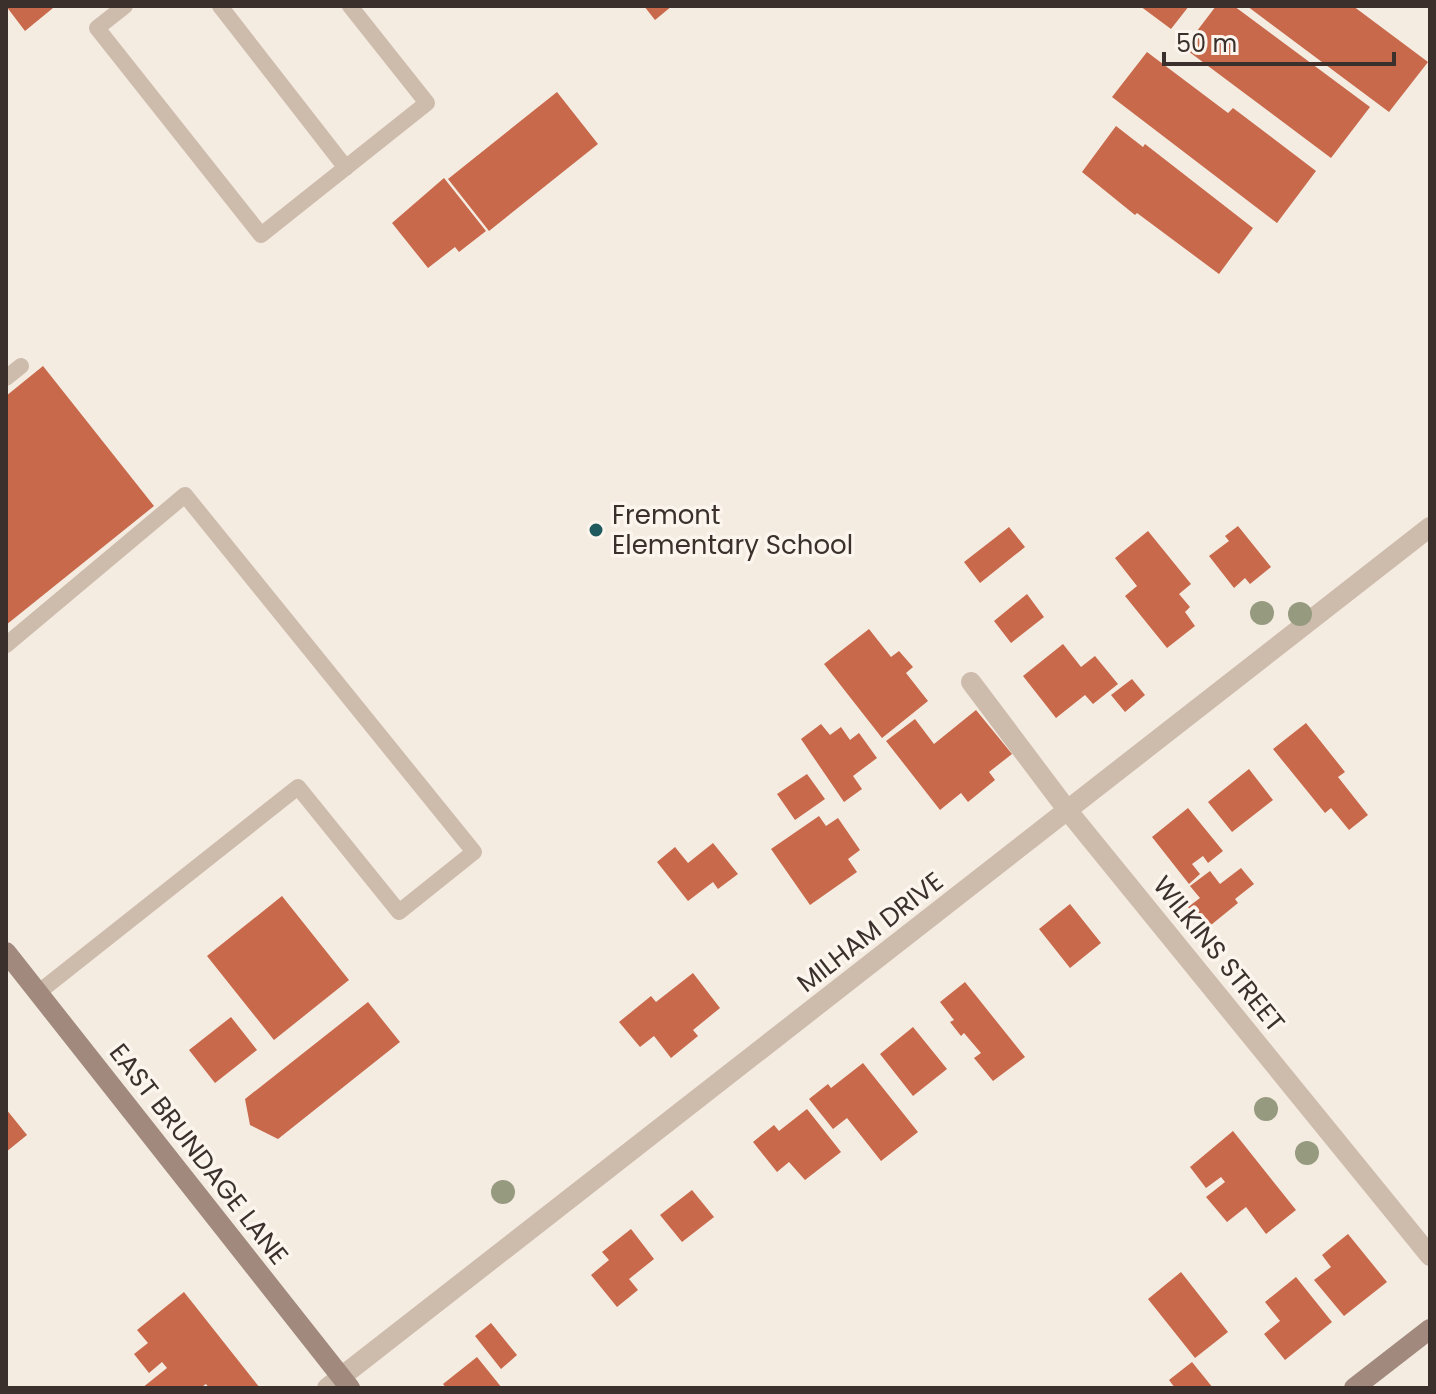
<svg xmlns="http://www.w3.org/2000/svg" width="1436" height="1394" font-family="Poppins,sans-serif">
	<style>
		.building { fill: #c8694b }
		.lines { fill: none; stroke-linecap: round; stroke-linejoin: round }
		.lane { stroke: #cdbbac; stroke-width: 16 }
		.street { stroke: #cdbbac; stroke-width: 20 }
		.secondary { stroke: #a18a7d; stroke-width: 20 }
		.tree { fill: #969b7f }
		.poi-dot { fill: #1f5a5e; stroke: #fbf5ee; stroke-width: 3 }
		.labels { text-anchor: middle; dominant-baseline: central; stroke-width: 7; stroke-linejoin: round; paint-order: stroke }
		.poi-label { font-size: 26px; fill: #3b302b; stroke: #fbf5ee; text-anchor: start }
		.street-label { font-size: 26px; fill: #3b302b; stroke: #fbf5ee }
	</style>
	<rect width="100%" height="100%" fill="#f4ebe1"/>
	<path class="building" d="M6 6H51L53 8 25 31Z
		M644 6H672L655 20Z
		M1140 6H1189L1171 29Z
		M1216 6H1234L1370 107 1331 158 1184 48Z
		M1247 6H1353L1428 62 1389 112Z
		M1147 52 1228 113 1233 108 1316 171 1277 223 1112 97Z
		M557 92 598 144 489 231 448 179Z
		M1116 126 1143 147 1145 144 1253 228 1219 274 1137 213 1135 215 1082 172Z
		M444 178 486 231 459 252 455 247 428 268 392 223Z
		M43 366 154 506 6 625V396Z
		M1238 526 1271 567 1250 584 1245 578 1234 588 1209 556 1229 541 1225 536Z
		M1009 527 1025 547 980 583 964 562Z
		M1148 531 1191 584 1179 594 1190 607 1185 612 1195 626 1167 648 1125 596 1137 586 1115 558Z
		M1027 594 1044 617 1011 643 994 621Z
		M869 629 891 657 899 651 913 667 906 673 928 701 882 738 824 664Z
		M1063 644 1081 667 1095 656 1118 684 1093 704 1085 695 1056 718 1023 676Z
		M1132 679 1145 695 1125 712 1111 695Z
		M976 710 1012 754 989 772 995 780 968 802 961 793 940 810 886 741 915 719 934 744Z
		M1306 723 1345 772 1338 777 1368 815 1349 830 1331 808 1325 813 1273 749Z
		M821 724 830 735 841 727 850 740 859 733 877 758 853 776 862 789 844 802 801 739Z
		M1249 769 1273 800 1232 832 1208 802Z
		M807 774 825 799 795 820 777 794Z
		M1188 808 1223 851 1208 863 1203 856 1192 864 1200 874 1189 884 1152 837Z
		M819 816 826 826 838 818 860 850 848 859 857 872 810 905 771 849Z
		M713 843 738 874 718 889 713 882 688 901 657 862 675 847 688 863Z
		M1241 868 1254 884 1235 899 1238 903 1206 929 1188 907 1200 898 1190 886 1210 871 1220 884Z
		M282 896 349 980 274 1040 207 956Z
		M1070 904 1101 943 1070 968 1039 929Z
		M693 973 720 1008 693 1030 698 1036 671 1058 654 1036 640 1047 619 1022 651 996 656 1002Z
		M965 982 1025 1057 993 1081 974 1058 981 1053 964 1033 961 1036 950 1022 954 1020 940 1002Z
		M368 1002 400 1042 278 1139 250 1125 245 1099Z
		M231 1017 257 1050 215 1083 189 1050Z
		M913 1027 947 1069 913 1096 880 1054Z
		M863 1063 918 1132 881 1161 847 1118 833 1129 809 1099 828 1084 831 1088Z
		M6 1109 27 1135 6 1152Z
		M807 1109 841 1152 805 1180 789 1162 777 1172 753 1142 774 1125 779 1131Z
		M1233 1131 1296 1210 1266 1234 1246 1207 1227 1222 1206 1197 1225 1182 1221 1177 1206 1188 1190 1167Z
		M692 1190 714 1217 682 1242 660 1215Z
		M631 1229 654 1259 629 1279 638 1290 617 1307 591 1275 609 1260 602 1252Z
		M1348 1234 1387 1282 1344 1316 1314 1280 1331 1267 1322 1255Z
		M1181 1272 1228 1332 1195 1358 1148 1299Z
		M1296 1277 1332 1322 1285 1360 1264 1334 1280 1321 1265 1302Z
		M184 1292 260 1388H209L206 1384 200 1388H142L167 1368 162 1362 149 1373 134 1354 148 1343 137 1330Z
		M491 1323 517 1355 501 1369 475 1336Z
		M477 1357 502 1388H446L443 1384Z
		M1192 1362 1213 1388H1175L1169 1380Z"/>
	<g class="lines">
		<path class="lane" d="M125 6 97 28 261 235 427 103 350 6
			M220 6 346 168
			M6 378 21 366
			M6 645 185 495 474 852 399 912 298 787 39 992"/>
		<path class="street" d="M971 682 1068 811 1430 1256
			M327 1388 1430 527"/>
		<path class="secondary" d="M6 952 350 1388
			M1354 1388 1430 1329"/>
	</g>
	<g class="tree">
		<circle cx="1262" cy="613" r="12"/>
		<circle cx="1300" cy="614" r="12"/>
		<circle cx="1266" cy="1109" r="12"/>
		<circle cx="1307" cy="1153" r="12"/>
		<circle cx="503" cy="1192" r="12"/>
	</g>
	<circle class="poi-dot" cx="596" cy="530" r="8"/>
	<g class="labels">
		<g class="poi-label">
			<text x="612" y="515">Fremont<tspan x="612" dy="30">Elementary School</tspan></text>
		</g>
		<g class="street-label">
			<text transform="translate(870 932) rotate(-38)">MILHAM DRIVE</text>
			<text transform="translate(1219 954) rotate(51)">WILKINS STREET</text>
			<text transform="translate(199 1154) rotate(52)">EAST BRUNDAGE LANE</text>
		</g>
	</g>
	<rect width="1436" height="1394" fill="none" stroke="#3b302b" stroke-width="16"/>
	<path d="M1164 52v12h230v-12" fill="none" stroke="#3b302b" stroke-width="4"/>
	<text x="1176" y="52" font-size="24" fill="#3b302b" stroke="#fbf5ee" stroke-width="6" paint-order="stroke">50 m</text>
</svg>
